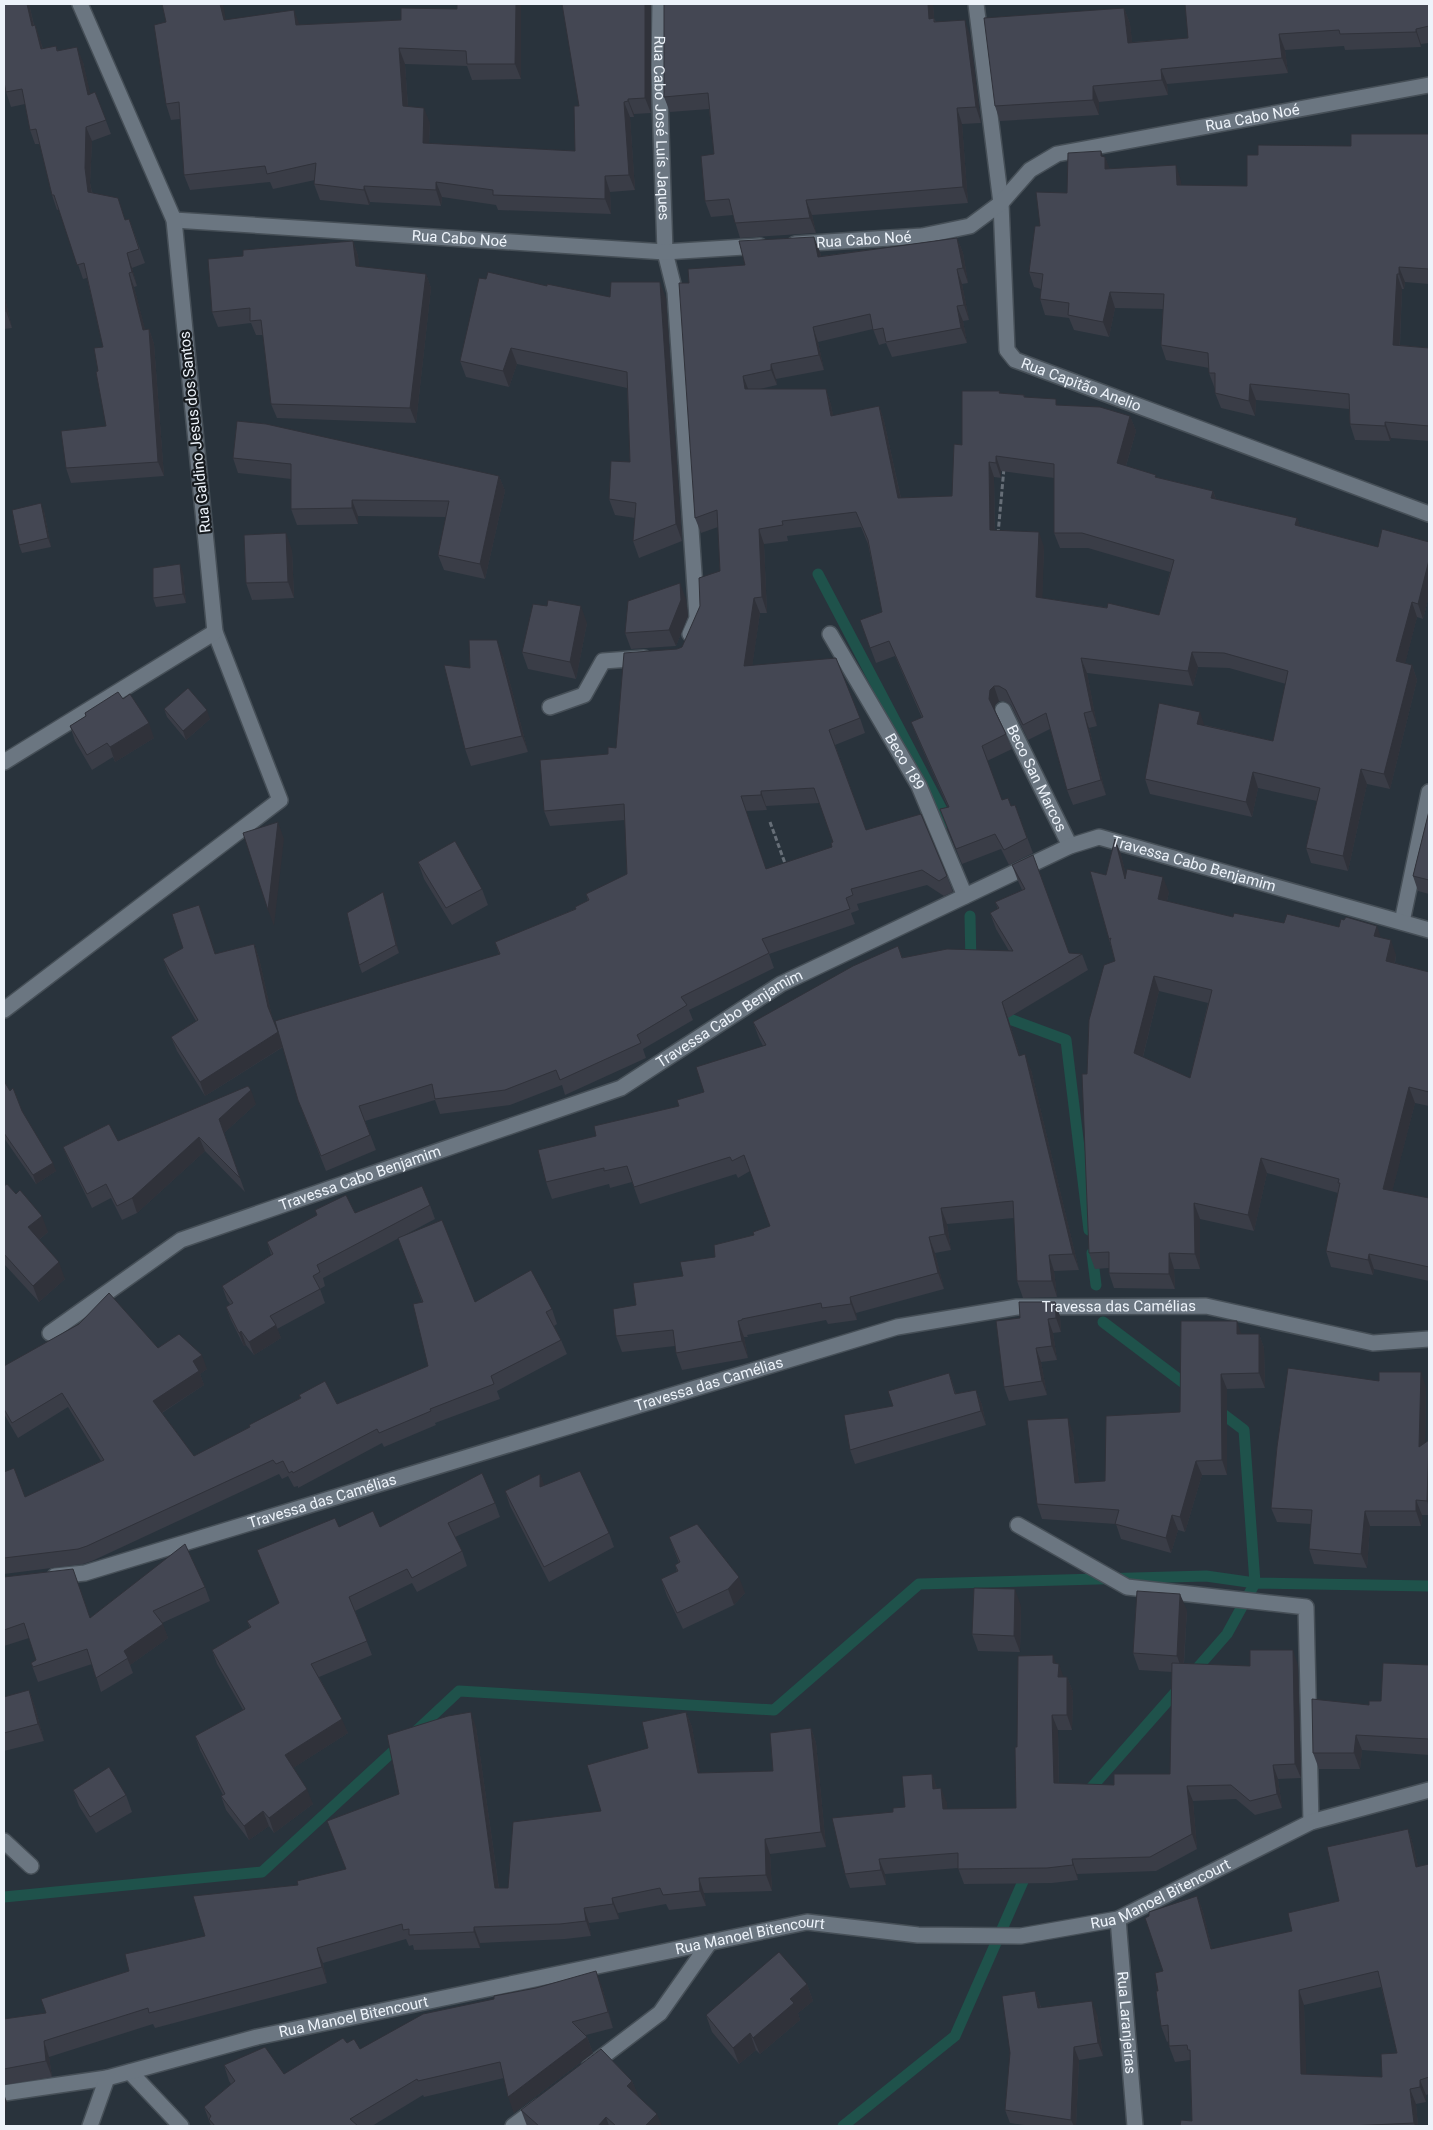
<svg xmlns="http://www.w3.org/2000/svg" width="1433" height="2130" font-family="Roboto,sans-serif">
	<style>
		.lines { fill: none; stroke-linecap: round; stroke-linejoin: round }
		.stream { stroke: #1f524b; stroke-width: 11 }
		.lane-casing { stroke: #464f57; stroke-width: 18 }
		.street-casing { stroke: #464f57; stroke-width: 18 }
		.path { stroke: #666e77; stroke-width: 3; stroke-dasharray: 5 2.5; stroke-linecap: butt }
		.lane { stroke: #6b7681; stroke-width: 15 }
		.street { stroke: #6b7681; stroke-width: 15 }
		.wall { fill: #3a3d47; fill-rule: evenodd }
		.shaded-wall { fill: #30323a }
		.building { fill: #444753; stroke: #30323a; fill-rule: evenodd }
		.labels { text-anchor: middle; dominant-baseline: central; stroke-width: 4.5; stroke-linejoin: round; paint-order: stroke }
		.street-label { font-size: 15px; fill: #edf3fa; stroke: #161a1e }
	</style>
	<rect width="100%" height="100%" fill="#29333c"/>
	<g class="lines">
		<path class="stream" d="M818 574 949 823
			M970 916 971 964
			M996 1014 1066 1040 1089 1230
			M1092 1253 1096 1285
			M1103 1322 1193 1390
			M1192 1674 1227 1634 1255 1583 1244 1430 1215 1408
			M413 1734 459 1691 774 1710 919 1584 1206 1576 1255 1583 1429 1586
			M1084 1796 1181 1686
			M4 1897 262 1872 401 1744
			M843 2126 955 2036 1028 1870"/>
		<defs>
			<g id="lane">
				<path d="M665 252 675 292 697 618 690 634"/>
				<path id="s1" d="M830 634 919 786 965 896"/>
				<path d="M550 707 584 695 603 661 644 658"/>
				<path id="s2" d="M1003 710 1070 846"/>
				<path d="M4 1010 280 800 215 632"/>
				<path d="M1018 1525 1127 1587 1306 1607 1311 1822"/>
				<path d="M4 1841 31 1866"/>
				<path d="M589 2067 660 2013 710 1942"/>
				<path d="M513 2126 540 2106"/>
			</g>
			<g id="street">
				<path id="s3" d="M660 4 659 70 665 252"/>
				<path id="s4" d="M976 4 1001 203 1007 350 1015 360 1429 514"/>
				<path id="s5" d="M174 220 665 252 760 246"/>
				<path id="s6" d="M795 244 922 236 970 226 1001 203 1030 170 1057 154 1429 85"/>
				<path d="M4 762 215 632 174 220 80 4"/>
				<path d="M1402 922 1429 792"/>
				<path id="s7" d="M50 1333 181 1240 621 1088 781 984 1070 846 1099 837 1429 930"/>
				<path id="s8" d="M55 1576 85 1573 897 1327 1017 1307 1206 1306 1373 1343 1429 1339"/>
				<path id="s9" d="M1118 1919 1135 2126"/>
				<path d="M130 2072 181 2126"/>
				<path d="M4 2093 107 2078"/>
				<path id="s10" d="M90 2126 107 2078 257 2037 807 1922 918 1935 1021 1936 1118 1919 1311 1822 1429 1790"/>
			</g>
		</defs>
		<use href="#lane" class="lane-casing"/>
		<use href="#street" class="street-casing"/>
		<path class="path" d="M998 534 1004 468
			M770 822 786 866"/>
		<use href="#lane" class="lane"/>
		<use href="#street" class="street"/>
	</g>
	<path class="wall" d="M4 4H29L34 25H35L43 49 56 46 58 51 83 62 90 94 95 92 111 134 92 141 90 183 92 192 126 220 129 219 145 263 132 268 137 286 134 287 145 330 149 329 154 344 164 476 71 483 66 468 106 426 98 371 103 347 87 278 83 279 59 209 57 210 52 195 40 144H35L30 130 25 104 11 107 6 92Z
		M651 4V113L634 114V117H630L635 190 610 192 611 214 498 210 496 205 442 197 441 206 370 202 369 205 320 200 314 184 315 180 273 189 270 182 190 190 184 175 180 119 171 120 166 104V22L226 20 299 25 401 20 457 9 521 6V79L472 80 467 66 405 64 408 106 430 123 429 144 575 151 579 106Z
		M664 4H933L934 18 936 22 970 35 981 123 962 124 968 203 812 215 816 233 740 238 733 215 711 217 705 201 714 154 709 109 670 112 664 97Z
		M1429 4V43L1421 44V47L1345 50 1344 46 1285 50 1288 73 1167 84 1168 95 1099 102V115L1000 121 995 106 1124 8 1130 24 1132 42 1188 38Z
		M1429 134V284L1405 282 1404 289H1402L1400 345 1429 348V441L1391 438 1390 441 1355 440 1350 424 1349 409 1256 400 1255 416 1221 408 1215 393V389L1209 373V368L1166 360 1161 345 1163 309 1115 308 1109 337 1074 330 1069 318 1045 315 1040 299 1041 289 1034 287 1029 272 1040 226 1067 193 1104 157H1105L1109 168 1181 181V185L1247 186 1258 155 1351 146Z
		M957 238 963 253 968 283 962 284 969 320 963 321 967 343 892 357 886 343 879 345 873 329 818 342 824 370 776 379 777 385 760 389H826L831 405 833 416 879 406 884 421 901 498 952 496 962 445 1000 391V393L1024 395 1025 397 1058 405 1130 416 1136 431 1126 466 1156 477 1213 491 1216 499 1297 518 1300 526 1378 547 1429 542V596L1423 619 1417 617 1405 663 1412 665 1417 680 1390 789 1367 784 1348 871 1311 863 1306 848 1317 801 1258 788 1252 817 1150 794 1145 779 1205 725 1273 741 1286 684 1229 668 1198 667 1193 686 1087 673 1097 726 1089 728 1106 795 1073 805 1067 790 1050 729 1028 740 1011 705 1004 701H999L995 705V710L1006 734 1012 749 987 761 1002 800 1011 806 1015 805 1033 853 1009 865 1001 849 962 864 940 809 948 807 917 737 911 722 922 718 895 656 876 663 860 620 882 612 868 544 861 527 787 536 788 541 764 544 767 613H760L752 666 860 718 865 733 835 745 866 830 947 876 953 892 944 896 927 885 857 904 859 910 851 913 855 924 769 954 774 968 689 1010 693 1020 643 1049 646 1058 565 1095 562 1085 510 1105 440 1114 435 1100 365 1121 376 1150 326 1171 298 1100 283 1047 205 1096 177 1051 171 1037 196 1021 169 974 163 959 183 948 199 905 215 954 254 944 259 958 272 1017 278 1032 499 954 495 942 575 909 588 901 586 894 627 874 625 820 550 826 544 811 608 754 616 748 677 649 682 647 720 571 718 527 701 533 695 518 689 283 745 265 820 252 821 256ZM1001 471 1054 478V533L1060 548H1088L1170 572 1159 615 1042 598 1044 547 995 530 994 477 1001 478ZM820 803 833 842 832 847 766 869 746 811 767 810 766 806Z
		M353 241 358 256 359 267 426 274 431 288 416 423 277 418 271 404 263 335H256L251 323 218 327 212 312 243 256Z
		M486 279 547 286 610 297 666 298 682 541 639 558 633 541 635 518 615 515 609 499 630 462 627 388 517 364 509 387 466 377 460 361Z
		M4 294 12 328 4 329Z
		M233 458 499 476 505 491 485 579 444 570 438 555 446 517 358 516V524L297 525 291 509V479L238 473Z
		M44 511 51 547 22 553 19 545Z
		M292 550 294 598 252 600 246 583Z
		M183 573 186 603 156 607 153 598Z
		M686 599 688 616 676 646 631 649 625 633Z
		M587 623 576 679 528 669 522 652Z
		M503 656 528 752 471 766 465 749 470 668Z
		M123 699 154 738 115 762 113 757 92 770 75 741 70 726 86 716 85 713Z
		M164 709 210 719 186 740 167 717Z
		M1429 811V894L1418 891 1413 876Z
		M1115 839 1121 855 1126 875 1169 892 1167 901 1233 917 1284 923 1381 938 1396 955 1395 963 1429 972V1106L1415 1103 1392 1191 1429 1198V1281L1374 1269 1373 1275 1331 1267 1326 1251 1338 1193 1267 1173 1254 1231 1200 1219V1269H1174L1175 1289 1114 1288 1109 1273V1268L1095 1269 1089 1253 1087 1074 1115 961 1090 871 1106 875ZM1159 991 1208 1003 1190 1078 1143 1057Z
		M418 862 482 889 488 905 452 925 424 879Z
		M1012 865 1069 953 1082 954 1088 970 1008 1018 1020 1056 1031 1070 1079 1270 1054 1271 1057 1297 1023 1298 1017 1281 1014 1218 947 1224 951 1250 935 1253 944 1289 856 1313 857 1320 828 1324 826 1320 747 1335 748 1337H744L748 1358 682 1370 676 1353 675 1346 622 1352 616 1336 636 1305 683 1276 754 1235 770 1226 750 1171 738 1178 736 1174 640 1204 632 1182 610 1188 609 1184 552 1199 546 1182 596 1136 679 1106 704 1092 763 1046 759 1038 753 1022 898 946 902 957 1009 951 996 929 990 913 998 909 995 902 1022 890 1018 881Z
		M386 901 399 953 362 973 359 965Z
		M4 1081 56 1171 36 1184 4 1138Z
		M256 1104 224 1133 245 1192 205 1151 137 1213 122 1220 111 1198 92 1208 69 1161 63 1147 118 1141Z
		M4 1186 48 1232 39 1240 65 1279 39 1302 4 1264Z
		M430 1205 435 1219 403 1236 475 1302 552 1309 557 1324 554 1326 561 1340 567 1354 497 1391 500 1399 435 1423 436 1425 384 1447 382 1443 298 1488V1486L294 1487 288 1476 282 1479 279 1474 92 1561 83 1564 4 1574V1472L25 1497 101 1461 68 1407 18 1438 4 1414V1366L158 1348 207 1369 200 1374 204 1385 162 1413 194 1456 250 1427 300 1398 299 1395 337 1404 428 1366 422 1302 399 1238 323 1278 325 1286 320 1289 325 1303 277 1329 281 1338 254 1355 246 1345 244 1346 231 1320 226 1307 230 1304 227 1300 222 1286 271 1255 267 1242 317 1216 315 1210 355 1213Z
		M1060 1316 1061 1332 1053 1333 1057 1360 1041 1362 1047 1395 1009 1401 1004 1387 996 1321Z
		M1242 1334H1259L1264 1348 1265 1388 1227 1389V1475H1202L1185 1532 1178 1530 1171 1553 1121 1539 1116 1524 1042 1519 1037 1504 1073 1433 1079 1483 1105 1481 1180 1412Z
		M949 1373 956 1394 976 1390 982 1405 986 1425 855 1464 850 1450 893 1406Z
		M1379 1381 1426 1387 1425 1443 1429 1442V1515H1422L1421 1526H1370L1367 1568 1314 1564 1309 1549 1311 1524 1277 1522 1271 1508Z
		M540 1474 544 1486 609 1533 614 1547 549 1582 510 1506 505 1491Z
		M495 1503 500 1517 455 1537 462 1551 467 1566 417 1592 412 1583 355 1611 372 1655 319 1677 348 1733 293 1768 313 1804 274 1833 269 1826 249 1840 226 1810 221 1796 223 1795 200 1750 195 1736 243 1710 217 1664 212 1650 250 1628 247 1621 279 1603 257 1550 339 1527H380Z
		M669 1537 745 1593 734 1605 683 1629 667 1596 661 1579 677 1572 675 1565 679 1563Z
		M4 1577 90 1618 205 1587 210 1601 162 1623 168 1638 130 1665 133 1673 101 1692 92 1664 38 1682 31 1663 36 1660 29 1638 4 1646Z
		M1021 1606 1020 1652 978 1651 972 1634Z
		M1187 1610 1184 1664 1250 1666 1298 1665 1301 1778 1278 1779 1282 1808 1255 1815 1236 1799 1193 1801 1197 1849 1156 1871 1077 1874 1078 1880 1052 1883 964 1884 958 1868 885 1874 886 1885 850 1888 845 1874 893 1812 905 1807 932 1774 937 1789 947 1803V1809L1016 1808 1017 1747 1056 1664 1063 1677H1067L1073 1692 1072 1730H1058L1059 1783 1114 1785 1170 1774 1172 1672 1139 1670 1133 1653Z
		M1429 1665V1755L1362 1750 1360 1769H1319L1313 1753 1369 1705 1381 1701Z
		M29 1690 35 1707 44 1741 4 1751V1697Z
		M686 1712 692 1727 700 1773 773 1771 811 1728 816 1743 826 1847 770 1854 772 1891 704 1893 706 1906 669 1910 666 1904 618 1913 619 1919 589 1923 591 1936 565 1939 480 1943V1948L414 1950 413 1945 409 1946 406 1939 323 1963 327 1983 155 2028 153 2024 49 2057 52 2077 4 2085V2019L46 2013 129 1971 205 1936 298 1885 346 1869 327 1821 399 1794 476 1727 499 1888H508L601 1811 648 1748Z
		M73 1790 126 1795 132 1812 96 1833 79 1806Z
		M1408 1829 1413 1845 1418 1867 1429 1864V2094L1426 2095V2102L1416 2104 1418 2126H1180L1192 2121 1190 2060 1175 2062 1169 2046V2041L1167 2042 1161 2026 1158 1991 1163 1971 1149 1916 1197 1896 1203 1912 1212 1949 1292 1931 1339 1901ZM1381 1987 1397 2053 1382 2077 1306 2074 1304 2005Z
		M807 1984 813 2001 798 2013 800 2020 760 2054 756 2050 739 2064 712 2032 706 2015Z
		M602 1987 613 2028 586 2035 587 2037 593 2053 514 2113 504 2078 424 2097 423 2095 372 2126H211L204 2107 231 2084 229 2081 224 2065 284 2074 347 2043 360 2049Z
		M1035 1991 1041 2007 1097 2014 1103 2056 1079 2060 1076 2126H1031L1010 2123 1005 2110Z
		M632 2081 638 2096 662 2126H527L521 2110Z"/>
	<path class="shaded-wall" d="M27 4H29L37 40 32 26Z
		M220 4H223L229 36 224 20Z
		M516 4H521V79L515 64Z
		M645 4H651V113L645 98Z
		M928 4H933L935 34 929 19Z
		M1124 8 1130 24 1134 58 1128 43Z
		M294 10 300 26 296 25Z
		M965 20 970 35 981 123 976 107Z
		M35 25 40 39 46 63 41 49Z
		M1416 29 1421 44V47L1416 32Z
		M1279 34 1285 50 1288 73 1282 58Z
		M77 47 83 62 94 109 88 95Z
		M399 48 405 64 409 122 403 106Z
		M1161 69 1167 84 1168 95 1162 80Z
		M1093 86 1099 102V115L1093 100Z
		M628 99 634 114V117L628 101Z
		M624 102 630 117 635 190 629 175Z
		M424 108 430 123 428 159 423 143Z
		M957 108 962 124 968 203 963 187Z
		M86 127 92 141 90 183 94 206 88 192 85 168Z
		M1101 151 1105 161V157L1111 172V184L1101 156Z
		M1176 165 1181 181 1182 201 1177 185Z
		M605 176 610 192 611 214 605 199Z
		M436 182 442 197 441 206 436 190Z
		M364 186 370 202 369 205 364 190Z
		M806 200 812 215 816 233 810 218Z
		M814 237 820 252 824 272 818 257Z
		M957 238 963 253 968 283 963 268Z
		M353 241 358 256 361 281 356 266Z
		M127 253 132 268 137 286 132 272Z
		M1399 267 1405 282 1404 289 1399 274Z
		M957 269 962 284 969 320 964 305Z
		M129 273 134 287 149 344 143 330Z
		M426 274 431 288 416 423 410 408Z
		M1397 274 1402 289 1399 360 1393 345Z
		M660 282 666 298 682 541 676 524Z
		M1110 292 1115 308 1109 337 1103 322Z
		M4 294 12 328 6 311 4 301Z
		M957 306 963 321 967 343 961 328Z
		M813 327 818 342 824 370 819 355Z
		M149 329 154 344 164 476 158 462Z
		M511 348 517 364 509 387 503 371Z
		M771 364 776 379 777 385 771 370Z
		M743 376 749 391 745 389Z
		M1250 384 1256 400 1255 416 1249 401Z
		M826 389 831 405 836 431 831 416Z
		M879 406 884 421 904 513 898 498Z
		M1130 416 1136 431 1122 479 1117 463Z
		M1385 422 1391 438 1390 441 1385 426Z
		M996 456 1001 471V478L996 463Z
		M989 462 994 477 995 545 990 530Z
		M499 476 505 491 485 579 480 564Z
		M1213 491 1218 506 1211 498Z
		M352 500 358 516V524L352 508Z
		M41 503 44 511 51 547 48 538Z
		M1297 518 1303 533 1295 525Z
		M759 529 764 544 767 613 762 597Z
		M1039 532 1044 547 1042 612 1036 597Z
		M286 533 292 550 294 598 288 582Z
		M1429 560V596L1423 619 1418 604Z
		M180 564 183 573 186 603 183 594Z
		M680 583 686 599 688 616 676 646 669 630Z
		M754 598 760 613 750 681 744 666Z
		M1412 602 1417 617 1402 676 1396 661Z
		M581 606 587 623 576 679 570 662Z
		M497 640 503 656 528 752 522 736Z
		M1192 652 1198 667 1193 686 1188 671Z
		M1081 658 1087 673 1097 726 1092 711Z
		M1412 665 1417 680 1390 789 1384 774Z
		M994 686 999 701 995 705 994 714 989 699 990 690Z
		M207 710 210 719 186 740 183 731Z
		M1200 712 1205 727 1197 724Z
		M1084 713 1089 728 1106 795 1101 780Z
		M149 723 154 738 115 762 110 747Z
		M1361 769 1367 784 1348 871 1343 856Z
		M1253 772 1258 788 1252 817 1246 802Z
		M761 791 766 806 767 810 761 795Z
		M278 822 284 839 274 926 268 910Z
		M1115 839 1121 855 1131 894 1125 879Z
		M1163 877 1169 892 1164 914 1158 899Z
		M383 892 386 901 399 953 396 945Z
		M199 905 205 920 220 968 215 954Z
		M1377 926 1382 941 1374 936Z
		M1391 940 1396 955 1392 976 1386 961Z
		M254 944 259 958 273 1021 268 1007Z
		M1154 976 1159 991 1140 1068 1134 1053Z
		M1002 1002 1008 1018 1025 1072 1019 1056Z
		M278 1032 284 1046 205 1096 200 1082Z
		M1025 1054 1031 1070 1079 1270 1073 1254Z
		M1409 1087 1415 1103 1389 1204 1383 1189Z
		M251 1090 256 1104 224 1133 245 1192 219 1119Z
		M199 1137 205 1151 137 1213 132 1198Z
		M1261 1158 1267 1173 1254 1231 1248 1215Z
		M53 1163 56 1171 36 1184 33 1175Z
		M1194 1203 1200 1219V1269L1195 1254Z
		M941 1208 947 1224 951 1250 945 1234Z
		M42 1216 48 1232 34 1244 28 1227Z
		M929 1237 935 1253 944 1289 938 1273Z
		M1169 1253 1174 1269 1175 1289 1169 1274Z
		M1369 1254 1374 1269 1373 1275 1368 1260Z
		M1049 1255 1054 1271 1057 1297 1052 1281Z
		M59 1262 65 1279 39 1302 33 1286Z
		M850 1297 856 1313 857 1320 851 1304Z
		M1055 1302 1060 1316 1061 1332 1056 1318Z
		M1048 1319 1053 1333 1057 1360 1052 1346Z
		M738 1321 744 1337 748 1358 742 1341Z
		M1237 1321 1242 1336 1237 1334Z
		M276 1325 281 1338 254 1355 249 1342Z
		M241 1331 246 1345 244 1346 239 1333Z
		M1259 1334 1264 1348 1265 1388 1259 1373Z
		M1036 1348 1041 1362 1047 1395 1042 1381Z
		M202 1355 207 1369 200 1374 204 1385 158 1415 153 1401 193 1361Z
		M1421 1372 1426 1387 1425 1462 1419 1447Z
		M1221 1374 1227 1389V1475L1222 1460Z
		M976 1390 982 1405 986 1425 981 1411Z
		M1068 1418 1073 1433 1081 1498 1075 1483Z
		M1429 1440V1507L1427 1501Z
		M1196 1461 1202 1475 1185 1532 1180 1517Z
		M540 1474 546 1489 540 1487Z
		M1416 1500 1422 1515 1421 1526 1416 1511Z
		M1365 1511 1370 1526 1367 1568 1361 1554Z
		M1172 1515 1178 1530 1171 1553 1166 1538Z
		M739 1577 745 1593 734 1605 728 1589Z
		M1015 1589 1021 1606 1020 1652 1014 1636Z
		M1180 1594 1187 1610 1183 1673 1177 1656Z
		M163 1624 168 1638 130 1665 124 1651Z
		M1293 1650 1298 1665 1301 1778 1295 1764Z
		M1053 1655 1058 1670 1059 1664 1064 1678V1691L1053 1663Z
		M1067 1677 1073 1692 1072 1730 1067 1715Z
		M29 1690 35 1707 44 1741 38 1724Z
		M471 1712 476 1727 501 1903 495 1888Z
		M686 1712 692 1727 703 1788 698 1773Z
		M1052 1715 1058 1730 1059 1797 1054 1783Z
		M342 1719 348 1733 290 1770 285 1755Z
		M811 1728 816 1743 826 1847 821 1832Z
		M1356 1735 1362 1750 1360 1769 1354 1753Z
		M1273 1765 1278 1779 1282 1808 1277 1794Z
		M932 1774 937 1789H933Z
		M1187 1786 1193 1801 1197 1849 1192 1834Z
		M941 1788 947 1803 948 1824 943 1809Z
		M307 1789 313 1804 274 1833 269 1818Z
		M263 1811 269 1826 249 1840 244 1826Z
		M1408 1829 1413 1845 1422 1883 1416 1867Z
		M765 1839 770 1854 772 1891 766 1875Z
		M879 1859 885 1874 886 1885 881 1870Z
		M1072 1859 1077 1874 1078 1880 1073 1865Z
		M699 1878 704 1893 706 1906 700 1891Z
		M1197 1896 1203 1912 1216 1965 1211 1949Z
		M612 1898 618 1913 619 1919 613 1904Z
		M584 1908 589 1923 591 1936 586 1921Z
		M474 1927 480 1943V1948L474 1932Z
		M317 1948 323 1963 327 1983 322 1967Z
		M596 1971 602 1987 613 2028 608 2012Z
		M807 1984 813 2001 798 2013 800 2020 760 2054 753 2038 790 1999Z
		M1299 1990 1304 2005 1307 2090 1301 2074Z
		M1035 1991 1040 2004 1042 2021 1038 2008Z
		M1092 2001 1097 2014 1103 2056 1098 2043Z
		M750 2033 756 2050 739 2064 733 2048Z
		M587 2037 593 2053 514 2113 508 2097Z
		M44 2041 49 2057 52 2077 46 2061Z
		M1074 2047 1079 2060 1076 2126H1074L1071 2120Z
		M1420 2080 1426 2095V2102L1420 2087Z
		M632 2081 639 2097 627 2086Z
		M1410 2089 1416 2104 1418 2126H1415L1414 2123Z
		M4 2094 7 2102 4 2122Z
		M657 2114 662 2126H645Z
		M606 2117 609 2126H598Z"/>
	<path class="building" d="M4 4H27L32 26 35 25 41 49 56 46 57 51 77 47 88 95 95 92 106 120 86 127 85 168 88 192 118 198 125 220 129 219 139 249 127 253 132 272 129 273 143 330 149 329 158 462 66 468 61 431 106 426 96 372 98 371 94 348 103 347 84 263 77 265 54 195H52L36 129 30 130 22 89 6 92 4 82Z
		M162 4H220L224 20 294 10 296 25 401 20V8L457 9V4H516L515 64H467L466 51 399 48 403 106 424 108 423 143 575 151 574 106H579L562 4H645V98L628 99V101L624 102 629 175 605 176V199L493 195V190L436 182V190L364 186V190L314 184 316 163 267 174 265 166 184 175 179 102 166 104 154 25 166 22Z
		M664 4H928L929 19 934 18V22L965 20 976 107 957 108 963 187 806 200 810 218 735 223 729 199 705 201 701 156 714 154 708 93 664 97Z
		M1185 4H1429V26L1416 29V32L1340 34 1339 30 1279 34 1282 58 1161 69 1162 80 1093 86V100L995 106 984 18 1124 8 1128 43 1188 38Z
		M1351 134H1429V269L1399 267V274H1397L1393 345 1429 348V426L1385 422V426L1350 424 1349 394 1250 384 1249 401 1215 393V373H1209L1208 353 1161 345 1164 294 1110 292 1103 322 1068 315 1069 303 1040 299 1043 274 1029 272 1035 226H1040L1036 192 1067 193 1068 153 1101 151V156L1105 157V169L1176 165 1177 185 1247 186V155H1258V145L1351 146Z
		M814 237 818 257 957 238 963 268 957 269 964 305 957 306 961 328 886 342 883 328 873 330 870 314 813 327 819 355 771 364V370L743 376 745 389H826L831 416 879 406 898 498 952 496 954 444 962 445V391H1000L999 393 1024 395V397L1056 399V405L1100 407 1130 416 1117 463 1156 475 1155 477 1213 491 1211 498 1297 518 1295 525 1378 547 1382 529 1429 542V560L1418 604 1412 602 1396 661 1412 665 1384 774 1361 769 1343 856 1306 848 1320 788 1253 772 1246 802 1145 779 1159 703 1200 712 1197 724 1273 741 1288 671 1224 653 1192 652 1188 671 1081 658 1092 711 1084 713 1101 780 1067 790 1046 713 1023 725 1006 690 999 686H994L990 690 989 699 1006 734 982 746 1002 800 1008 798 1011 806 1015 805 1027 838 1004 850 995 834 956 849 940 809 949 807 911 722 923 717 889 641 870 648 860 620 882 612 868 540 856 512 782 521 783 525 759 529 762 597 754 598 744 666 836 658 860 718 829 730 866 830 921 814 947 876 939 881 922 870 851 889 853 895 846 898 850 909 762 939 769 953 681 997 687 1005 637 1035 641 1043 560 1080 556 1070 505 1090 435 1099 432 1084 359 1106 370 1135 321 1156 298 1100 275 1021 500 954 495 942 576 909 575 907 589 900 586 894 627 874 624 804 544 811 540 760 608 754V747L616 748 624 653 677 649 682 647 700 606 699 578 720 571 717 510 695 518 679 283H689L688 269 745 265 739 241ZM996 456 1054 464V533H1082L1174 560 1159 615 1108 603 1107 608 1036 597 1039 532 990 530 989 462 996 463ZM814 788 833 842 831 843 832 847 766 869 741 796 761 795V791Z
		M353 241 356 266 426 274 410 408 271 404 261 320 250 321V308L212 312 208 259 243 256V250Z
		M488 272 547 286V284L610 297 611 282H660L676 524 633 541 636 503 609 499 611 461 630 462 627 372 511 348 503 371 460 361 479 278 486 279Z
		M4 301 6 311H4Z
		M237 421 266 424 499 476 480 564 438 555 449 501 352 500V508L291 509V464L233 458Z
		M41 503 48 538 19 545 12 510Z
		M286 533 288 582 246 583 244 535Z
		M180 564 183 594 153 598V568Z
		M680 583 681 600 669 630 625 633 628 601Z
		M548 600 581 606 570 662 522 652 533 604 547 606Z
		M469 640H497L522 736 465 749 444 665 470 668Z
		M188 688 207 710 183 731 164 709Z
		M118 692 123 699 130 694 149 723 110 747 107 743 87 755 70 726 86 716 85 713Z
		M1429 811V880L1413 876Z
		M278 822 268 910 243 833Z
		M1115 839 1125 879 1127 869 1163 877 1158 899 1233 917 1234 913 1284 923 1287 914 1339 927 1341 919 1344 920 1346 917 1377 926 1374 936 1391 940 1386 961 1429 972V1092L1409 1087 1383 1189 1429 1198V1267L1369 1254 1368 1260 1326 1251 1340 1183H1338L1339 1179 1261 1158 1248 1215 1194 1203 1195 1254 1169 1253V1274L1109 1273V1252L1089 1253 1082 1074H1087L1089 1020 1104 965 1115 961 1110 941 1111 938 1109 939 1090 871 1106 875ZM1154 976 1212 990 1190 1078 1134 1053Z
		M455 841 482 889 446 908 418 862Z
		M1033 855 1069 953 1082 954 1002 1002 1019 1056 1025 1054 1073 1254 1049 1255 1052 1281H1017L1013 1201 941 1208 945 1234 929 1237 938 1273 850 1297 851 1304 822 1308 821 1303 742 1319V1320L738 1321 742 1341 676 1353 673 1330 616 1336 613 1309 636 1305 633 1283 683 1276 680 1262 715 1257 714 1245 754 1235 753 1232 770 1226 744 1155 732 1161 730 1157 634 1187 627 1166 604 1171V1168L546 1182 538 1150 596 1136 594 1126 679 1106 677 1100 704 1092 696 1067 766 1045 753 1022 853 966 898 946 902 958 947 949 1013 951 990 913 999 908 995 902 1025 889 1012 865Z
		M383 892 396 945 359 965 347 913Z
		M199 905 215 954 254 944 268 1007 278 1032 200 1082 171 1037 198 1020 163 959 183 948 172 914Z
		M4 1081 10 1091 13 1088 22 1111 53 1163 33 1175 4 1133Z
		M248 1086 251 1090 219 1119 240 1178 199 1137 132 1198 117 1206 106 1184 87 1194 63 1147 109 1124 118 1141Z
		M7 1184 16 1194 20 1190 42 1216 28 1227 59 1262 33 1286 4 1254V1186Z
		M422 1186 430 1205 317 1265 320 1272 313 1276 320 1289 270 1316 276 1325 249 1342 241 1331 239 1333 226 1307 233 1303 222 1286 273 1254 267 1242 317 1215 315 1210 346 1195 355 1213Z
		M442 1220 475 1302 531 1270 552 1309 546 1312 561 1340 491 1376 494 1384 430 1409 431 1411 379 1433 377 1429 293 1473 292 1471 289 1473 283 1461 276 1464 273 1460 87 1546 78 1549 4 1558V1472L14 1468 25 1497 104 1460 62 1393 12 1423 4 1409V1366L79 1324 109 1293 158 1348 179 1334 202 1355 193 1361 199 1371 153 1401 194 1456 250 1427 249 1425 301 1398 299 1395 325 1381 337 1404 428 1366 413 1304 423 1302 398 1238Z
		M1019 1302H1055L1056 1318 1048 1319 1052 1346 1036 1348 1042 1381 1004 1387 996 1321 1020 1318Z
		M1181 1321H1237V1334H1259V1373L1221 1374 1222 1460 1196 1461 1180 1517 1172 1515 1166 1538 1115 1524 1119 1510 1037 1504 1027 1420 1068 1418 1075 1483 1105 1481 1106 1416 1180 1412Z
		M1288 1368 1379 1381V1372H1421L1419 1447 1429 1440 1427 1501 1416 1500V1511H1365L1361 1554 1309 1549 1312 1510 1271 1508 1277 1447Z
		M949 1373 955 1394 976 1390 981 1411 850 1450 844 1415 893 1406 888 1391Z
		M580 1471 609 1533 544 1567 505 1491 540 1474V1487Z
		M482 1473 495 1503 448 1523 462 1551 412 1578 407 1569 349 1597 367 1641 311 1664 342 1719 285 1755 307 1789 269 1818 263 1811 244 1826 221 1796 225 1794 195 1736 245 1709 212 1650 251 1627 247 1621 279 1603 257 1550 335 1518 339 1527 373 1511 380 1527Z
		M697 1524 739 1577 728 1589 677 1613 661 1579 678 1571 675 1565 680 1562 669 1537Z
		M185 1544 205 1587 153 1611 163 1624 124 1651 128 1658 96 1678 87 1649 33 1667 31 1663 36 1660 24 1623 4 1630V1577L73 1569 90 1618Z
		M974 1588 1015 1589 1014 1636 972 1634Z
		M1137 1591 1180 1594 1177 1656 1133 1653Z
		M1250 1650H1293L1295 1764 1273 1765 1277 1794 1250 1801 1231 1785 1187 1786 1192 1834 1150 1857 1072 1859 1073 1865 1047 1868 958 1869V1853L879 1859 881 1870 845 1874 832 1818 893 1812V1808L905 1807 902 1776 932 1774 933 1789 941 1788 943 1809 1016 1808 1015 1747H1017L1018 1656 1053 1655V1663L1059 1664 1058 1677H1067V1715H1052L1054 1783 1114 1785V1774H1170L1172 1663 1250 1666Z
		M1383 1663 1429 1665V1739L1356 1735 1354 1753H1313L1312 1699 1369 1705V1701H1381Z
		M29 1690 38 1724 4 1733V1697Z
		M471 1712 495 1888H508L513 1822 601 1811 587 1765 648 1748 642 1722 686 1712 698 1773 773 1771 770 1733 811 1728 821 1832 765 1839 766 1875 699 1878 700 1891 663 1895 660 1888 612 1898 613 1904 584 1908 586 1921 560 1924 474 1927V1932L409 1935V1929L403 1930 402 1924 317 1948 322 1967 149 2013 148 2008 44 2041 46 2061 4 2069V2019L46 2013 41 1999 129 1971 125 1954 205 1936 193 1896 298 1885 297 1881 346 1869 327 1821 399 1794 387 1735 448 1716Z
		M109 1767 126 1795 90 1817 73 1790Z
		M1408 1829 1416 1867 1429 1864V2077L1420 2080V2087L1410 2089 1414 2123 1349 2126H1180L1181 2120 1192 2121 1190 2050H1188L1187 2045 1169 2046 1168 2025 1161 2026 1156 1991H1158L1155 1973 1163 1971 1145 1918 1149 1916V1912L1197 1896 1211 1949 1292 1931 1288 1913 1339 1901 1327 1847ZM1378 1971 1397 2053 1381 2054 1382 2077 1301 2074 1299 1990Z
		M779 1952 807 1984 790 1999 794 2003 753 2038 750 2033 733 2048 706 2015Z
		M596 1971 608 2012 572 2022 587 2037 508 2097 500 2062 418 2081 417 2079 350 2119 358 2126H215L209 2119 211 2116 204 2107 235 2081 224 2065 265 2047 284 2074 343 2038 347 2043 354 2039 360 2049 423 2014 494 1999V1996L536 1988Z
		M1035 1991 1038 2008 1092 2001 1098 2043 1074 2047 1071 2120 1005 2110 1010 2053 1002 1996Z
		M601 2049 632 2081 627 2086 657 2114 645 2126H616L606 2117 598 2126H538H539L521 2110Z"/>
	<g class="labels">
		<g class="street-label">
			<text stroke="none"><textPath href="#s6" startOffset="489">Rua Cabo Noé</textPath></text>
			<text stroke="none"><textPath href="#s3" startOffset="124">Rua Cabo José Luís Jaques</textPath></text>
			<text stroke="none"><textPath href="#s5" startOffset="286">Rua Cabo Noé</textPath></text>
			<text stroke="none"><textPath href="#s6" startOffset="69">Rua Cabo Noé</textPath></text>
			<text stroke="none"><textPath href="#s4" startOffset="431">Rua Capitão Anelio</textPath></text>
			<text transform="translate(195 432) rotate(-96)">Rua Galdino Jesus dos Santos</text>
			<text stroke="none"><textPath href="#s1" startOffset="148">Beco 189</textPath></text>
			<text stroke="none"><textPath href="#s2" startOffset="76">Beco San Marcos</textPath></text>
			<text stroke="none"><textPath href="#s7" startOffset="1266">Travessa Cabo Benjamim</textPath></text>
			<text stroke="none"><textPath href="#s7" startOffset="755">Travessa Cabo Benjamim</textPath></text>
			<text stroke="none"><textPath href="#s7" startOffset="350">Travessa Cabo Benjamim</textPath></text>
			<text stroke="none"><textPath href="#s8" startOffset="1102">Travessa das Camélias</textPath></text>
			<text stroke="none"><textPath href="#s8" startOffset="682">Travessa das Camélias</textPath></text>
			<text stroke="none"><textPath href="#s8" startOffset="278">Travessa das Camélias</textPath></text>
			<text stroke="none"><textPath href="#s10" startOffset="1130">Rua Manoel Bitencourt</textPath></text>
			<text stroke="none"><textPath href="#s10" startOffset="710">Rua Manoel Bitencourt</textPath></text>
			<text stroke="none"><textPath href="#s10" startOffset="305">Rua Manoel Bitencourt</textPath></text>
			<text stroke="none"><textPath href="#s9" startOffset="104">Rua Laranjeiras</textPath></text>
		</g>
	</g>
	<rect width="1433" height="2130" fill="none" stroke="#edf3fa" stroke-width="10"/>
</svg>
